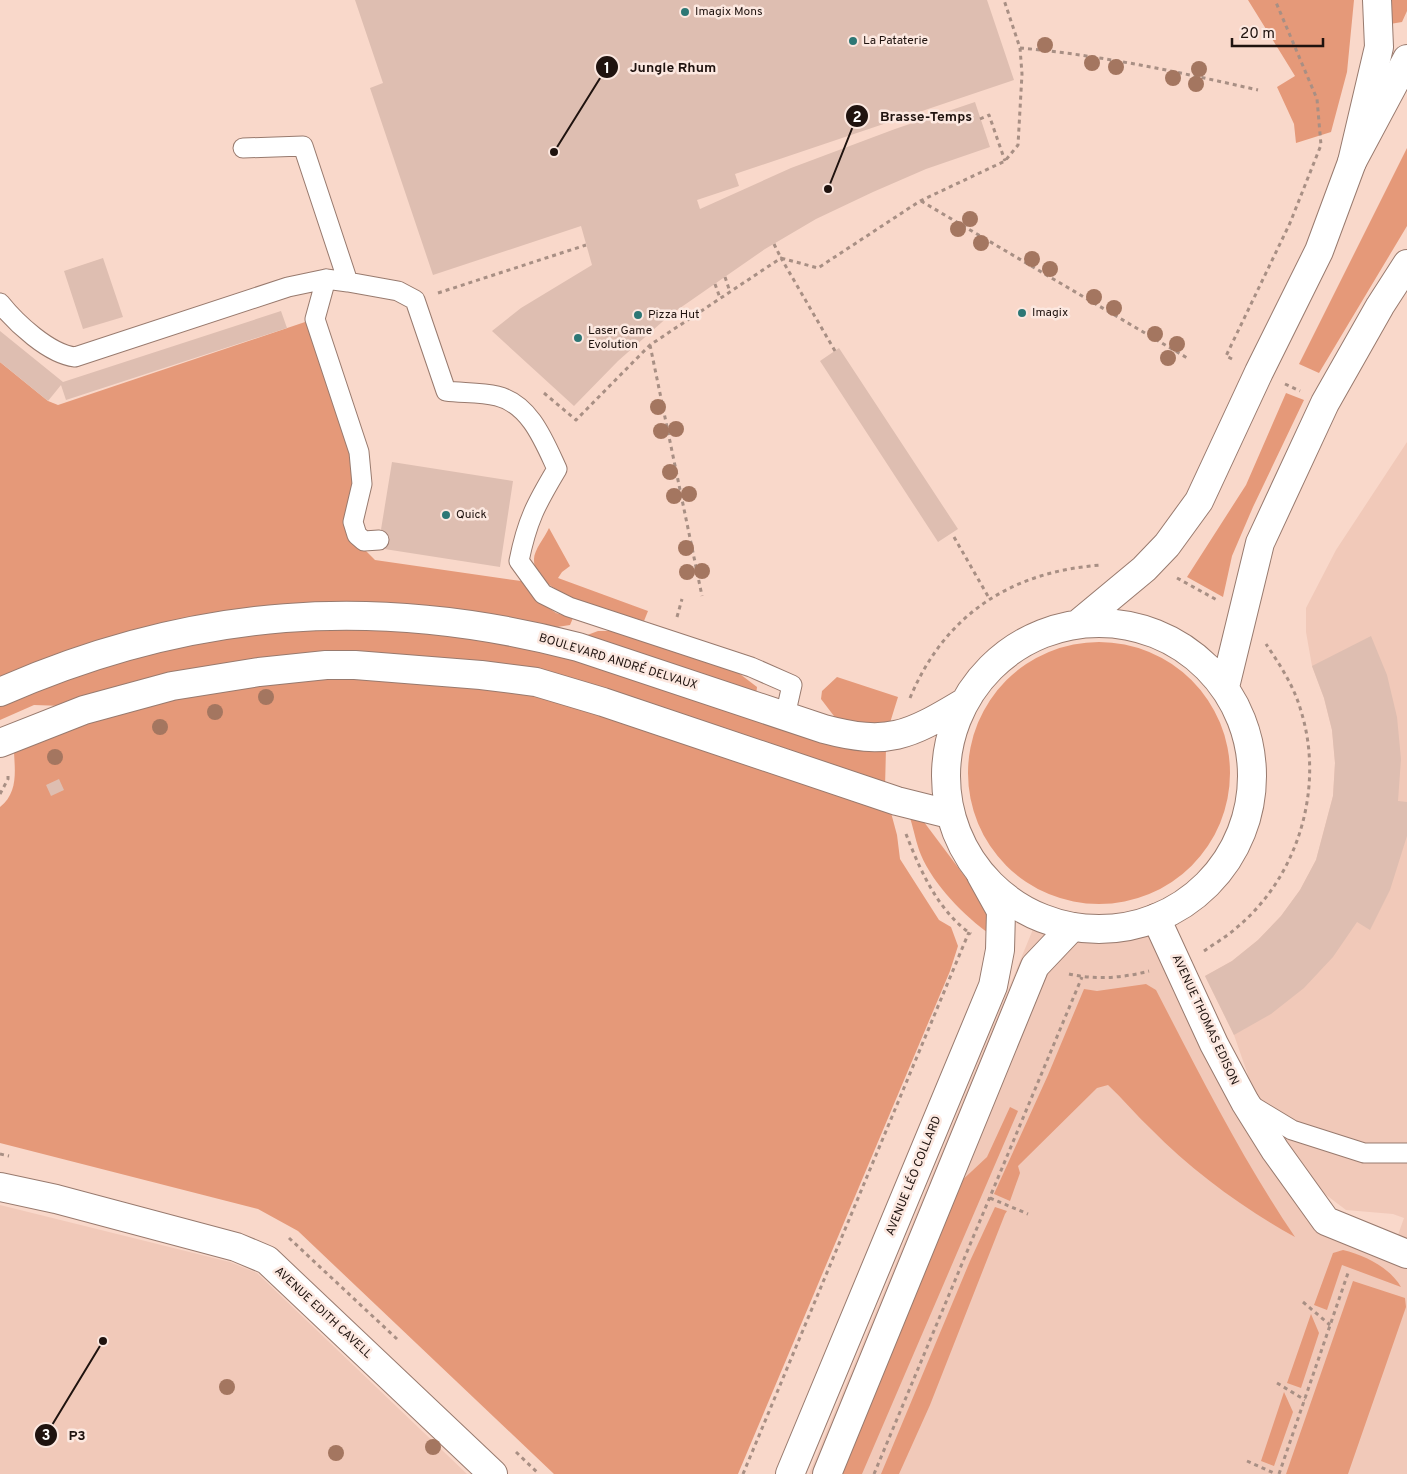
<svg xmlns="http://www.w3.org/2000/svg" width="1407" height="1474" font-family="Overpass,sans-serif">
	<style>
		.built { fill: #f1c9b9 }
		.green { fill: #e59979 }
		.building { fill: #debeb1 }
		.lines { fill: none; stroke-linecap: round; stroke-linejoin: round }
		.lane-casing { stroke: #987a6e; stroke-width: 21 }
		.street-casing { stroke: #987a6e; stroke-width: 30 }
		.secondary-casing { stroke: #987a6e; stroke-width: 30 }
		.highway-casing { stroke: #987a6e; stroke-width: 30 }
		.path { stroke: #a88f84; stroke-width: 3; stroke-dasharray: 4 4; stroke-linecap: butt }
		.lane { stroke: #fff; stroke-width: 19 }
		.street { stroke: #fff; stroke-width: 28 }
		.secondary { stroke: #fff; stroke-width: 28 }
		.highway { stroke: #fff; stroke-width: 28 }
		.tree { fill: #a47660 }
		.poi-dot { fill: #2d7775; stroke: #fce8e0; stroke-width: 2 }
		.labels { text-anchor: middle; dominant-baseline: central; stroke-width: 5; stroke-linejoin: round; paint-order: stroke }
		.poi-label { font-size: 12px; fill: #1f130f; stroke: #fce8e0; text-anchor: start }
		.street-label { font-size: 12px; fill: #1f130f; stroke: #fce8e0 }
		.leader { fill: none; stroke: #1f130f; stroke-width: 2 }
		.callout-dot { fill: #1f130f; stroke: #fce8e0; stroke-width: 2 }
		.mark-label { font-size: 15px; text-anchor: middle; font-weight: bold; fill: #fff }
		.callout-label { font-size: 14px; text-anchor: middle; font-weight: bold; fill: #1f130f; stroke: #fce8e0; stroke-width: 5; stroke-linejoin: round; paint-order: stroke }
	</style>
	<rect width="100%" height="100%" fill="#f9d8ca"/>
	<path class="built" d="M1407 442V1474H809L1038 917 1072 927 1115 928 1156 918 1214 1044 1245 1102 1275 1150 1326 1221 1393 1249 1404 1218 1393 1214 1346 1210 1309 1182 1284 1145 1256 1098 1234 1035 1205 976 1232 961 1258 940 1281 916 1300 890 1316 860 1333 796 1335 763 1332 730 1324 698 1312 666 1306 632V608L1336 550Z
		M0 1205 230 1262 257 1273 467 1474H0Z"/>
	<path class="green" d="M1248 0H1354L1347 72 1331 132 1296 143 1294 124 1277 87 1295 76Z
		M1389 0H1407V11L1402 22 1390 24Z
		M1407 148V226L1319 373 1299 364Z
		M308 321 356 462V541L375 560 521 581 540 602 556 613 573 618 570 625 544 629 365 607 0 682V362L48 401 58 405Z
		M1286 393 1304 400 1253 507 1232 556 1223 597 1187 577 1246 485Z
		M549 528 570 566 562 572 558 578 648 611 644 621C617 612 532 595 534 559 534 550 545 537 549 528Z
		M329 624 517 640 886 748 885 788 469 663 63 706 34 705 0 720V700L142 650Z
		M598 631H616L736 671 757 687 756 695 582 637Z
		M968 773a131 131 0 1 1 262 0a131 131 0 1 1-262 0Z
		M322 676 535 690 890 809 897 835 900 859 939 920 951 927 958 946 950 971 738 1474H554L298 1231 258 1209 0 1143V807C18 793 15 772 14 752L89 721 183 693Z
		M837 677 898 697 889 726 837 720 821 699 822 691Z
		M910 818 924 822 969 882 986 914 990 934C965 917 933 884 921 855 916 843 914 830 910 818Z
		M1146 984 1156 990C1199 1073 1242 1159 1295 1237 1243 1208 1193 1172 1151 1129 1136 1115 1123 1099 1108 1085L1097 1088 1018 1166 1020 1173 1010 1201 994 1194 1048 1075 1084 989 1097 991Z
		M1010 1107 1018 1111 862 1474H835L957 1185 987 1157Z
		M995 1207 1007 1211 1005 1214 930 1405 899 1474H881L970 1261Z
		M1343 1250C1365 1255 1390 1268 1401 1287L1342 1265 1327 1310 1314 1305 1333 1253Z
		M1353 1281 1405 1298 1406 1307 1348 1474H1286Z
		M1311 1314 1319 1333 1301 1388 1287 1383Z
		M1284 1392 1293 1412 1274 1466 1261 1461Z"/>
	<path class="building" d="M355 0H987L1014 80 735 174 739 186 697 200 700 209 791 168 895 129 975 102 990 147 926 169 873 192 816 219 765 249 670 315 618 361 574 406 492 331 521 308 592 265 581 226 433 275 370 88 383 83Z
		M103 258 123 317 83 329 64 271Z
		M281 311 287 328 66 400 61 385 48 401 0 362V331L63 382Z
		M839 348 958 529 938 542 820 361Z
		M392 462 513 481 500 567 378 548Z
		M1371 636 1387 675 1397 717 1401 759 1398 801 1407 802V836L1390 890 1370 930 1357 922 1333 957 1304 988 1271 1014 1234 1035 1205 976 1232 961 1258 940 1281 916 1300 890 1316 860 1333 796 1335 763 1332 730 1324 698 1312 666Z
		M59 779 64 790 51 796 46 785Z"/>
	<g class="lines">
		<defs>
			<path id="lane" d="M243 148 303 146 348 282 398 291 415 300 446 391C462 393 481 392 497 396 530 404 544 441 557 469 536 504 527 521 519 561L543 594 569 607 751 667 792 685 785 716
				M326 279 315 319 359 452 362 484 353 522 357 535 364 541 379 540
				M0 303C16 323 49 354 75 357L288 287 326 279 348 282
				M1249 1104 1292 1130 1364 1153H1407"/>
			<path id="street" d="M1156 918 1214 1044 1245 1102 1275 1150 1326 1221 1407 1254
				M0 1187 56 1199 236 1247 267 1260 493 1474
				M790 1474 993 986 1000 950 1001 911 981 875
				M827 1474 1035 966 1072 927"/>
			<path id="secondary" d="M946 776a153 153 0 1 1 306 0a153 153 0 1 1-306 0Z
				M1079 623 1144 569 1167 545 1199 501 1259 372 1319 251 1352 162 1407 59
				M1225 687 1260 543 1325 403 1380 306 1407 264
				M0 692C191 608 376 594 578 647L824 729C888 746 908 736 963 703
				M0 743 84 710 172 686 259 672 326 665H355L481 675 536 682 603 702 897 801 949 814"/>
			<path id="highway" d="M1352 162 1379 47 1377 0"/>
		</defs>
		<use href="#lane" class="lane-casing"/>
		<use href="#street" class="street-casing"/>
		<use href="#secondary" class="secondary-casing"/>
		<use href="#highway" class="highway-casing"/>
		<path class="path" d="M1020 48C1100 55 1179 72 1258 90
			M980 119 989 115 1005 161
			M921 201 1189 359
			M774 244 781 258 818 268 920 201 1005 161 1018 145 1022 74 1020 48 1004 0
			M725 277 730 292
			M715 284 720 298
			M438 293 586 245
			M650 345 702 596
			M1232 359 1226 356 1290 223 1321 145 1317 99 1275 0
			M1285 384 1300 391
			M544 393 576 420 650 345 781 258 835 351
			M954 537 989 598
			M1177 578 1217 600
			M677 617 682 599
			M910 698C945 614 1012 571 1102 565
			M0 794 8 779V772
			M906 834C920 870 938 911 971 934
			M1204 951C1214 944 1226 937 1235 929 1298 878 1325 788 1301 711 1294 686 1280 665 1266 644
			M1069 974C1095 980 1123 978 1149 971
			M0 1154 9 1156
			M990 1198 1028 1214
			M289 1238 397 1339
			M1303 1302 1330 1325
			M1277 1383 1305 1400
			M516 1452 539 1474
			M1247 1461 1276 1474
			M743 1474 969 932
			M874 1474 1082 977
			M1279 1474 1348 1273"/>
		<use href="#lane" class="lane"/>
		<use href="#street" class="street"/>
		<use href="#secondary" class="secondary"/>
		<use href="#highway" class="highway"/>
	</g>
	<g class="tree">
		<circle cx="1045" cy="45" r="8"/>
		<circle cx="1092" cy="63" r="8"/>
		<circle cx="1116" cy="67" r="8"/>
		<circle cx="1199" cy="69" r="8"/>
		<circle cx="1173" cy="78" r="8"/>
		<circle cx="1196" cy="84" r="8"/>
		<circle cx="970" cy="219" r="8"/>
		<circle cx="958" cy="229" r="8"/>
		<circle cx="981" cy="243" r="8"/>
		<circle cx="1032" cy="259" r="8"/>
		<circle cx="1050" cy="269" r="8"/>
		<circle cx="1094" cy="297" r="8"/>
		<circle cx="1114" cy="308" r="8"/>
		<circle cx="1155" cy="334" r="8"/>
		<circle cx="1177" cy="344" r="8"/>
		<circle cx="1168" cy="358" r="8"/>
		<circle cx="658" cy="407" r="8"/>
		<circle cx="676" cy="429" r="8"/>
		<circle cx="661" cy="431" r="8"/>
		<circle cx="670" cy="472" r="8"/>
		<circle cx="689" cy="494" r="8"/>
		<circle cx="674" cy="496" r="8"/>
		<circle cx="686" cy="548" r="8"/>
		<circle cx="702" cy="571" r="8"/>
		<circle cx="687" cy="572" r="8"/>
		<circle cx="266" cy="697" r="8"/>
		<circle cx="215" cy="712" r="8"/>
		<circle cx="160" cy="727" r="8"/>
		<circle cx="55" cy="757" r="8"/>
		<circle cx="227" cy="1387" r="8"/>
		<circle cx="433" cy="1447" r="8"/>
		<circle cx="336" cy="1453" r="8"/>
	</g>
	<g class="poi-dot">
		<circle cx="685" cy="12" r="5"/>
		<circle cx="853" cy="41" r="5"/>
		<circle cx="1022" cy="313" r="5"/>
		<circle cx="638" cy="315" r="5"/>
		<circle cx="578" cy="338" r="5"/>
		<circle cx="446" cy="515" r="5"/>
	</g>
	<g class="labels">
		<g class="poi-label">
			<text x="695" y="12">Imagix Mons</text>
			<text x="863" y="41">La Pataterie</text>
			<text x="1032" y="313">Imagix</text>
			<text x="648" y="315">Pizza Hut</text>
			<text x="588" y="331">Laser Game<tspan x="588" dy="14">Evolution</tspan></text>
			<text x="456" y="515">Quick</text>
		</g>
		<g class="street-label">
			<text transform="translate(618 662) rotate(17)">BOULEVARD ANDRÉ DELVAUX</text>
			<text transform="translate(1205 1020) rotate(65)">AVENUE THOMAS EDISON</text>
			<text transform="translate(914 1176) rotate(-68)">AVENUE LÉO COLLARD</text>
			<text transform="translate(323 1313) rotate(43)">AVENUE EDITH CAVELL</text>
		</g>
	</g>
	<path class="leader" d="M554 152L607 67M828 189L857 116M103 1341L46 1435"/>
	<g class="callout-dot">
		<circle cx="554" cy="152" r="5"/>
		<circle cx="828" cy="189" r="5"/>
		<circle cx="103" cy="1341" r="5"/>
		<circle cx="607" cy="67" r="12"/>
		<circle cx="857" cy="116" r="12"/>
		<circle cx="46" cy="1435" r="12"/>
	</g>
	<g class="mark-label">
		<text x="607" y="73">1</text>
		<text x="857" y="122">2</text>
		<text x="46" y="1440">3</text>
	</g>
	<g class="callout-label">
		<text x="673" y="72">Jungle Rhum</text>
		<text x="926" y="121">Brasse-Temps</text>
		<text x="77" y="1440">P3</text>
	</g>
	<path d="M1232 38v8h91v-8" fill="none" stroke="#1f130f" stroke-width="2.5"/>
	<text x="1240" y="38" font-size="15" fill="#1f130f" stroke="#fce8e0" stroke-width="4" paint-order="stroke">20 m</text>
</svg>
